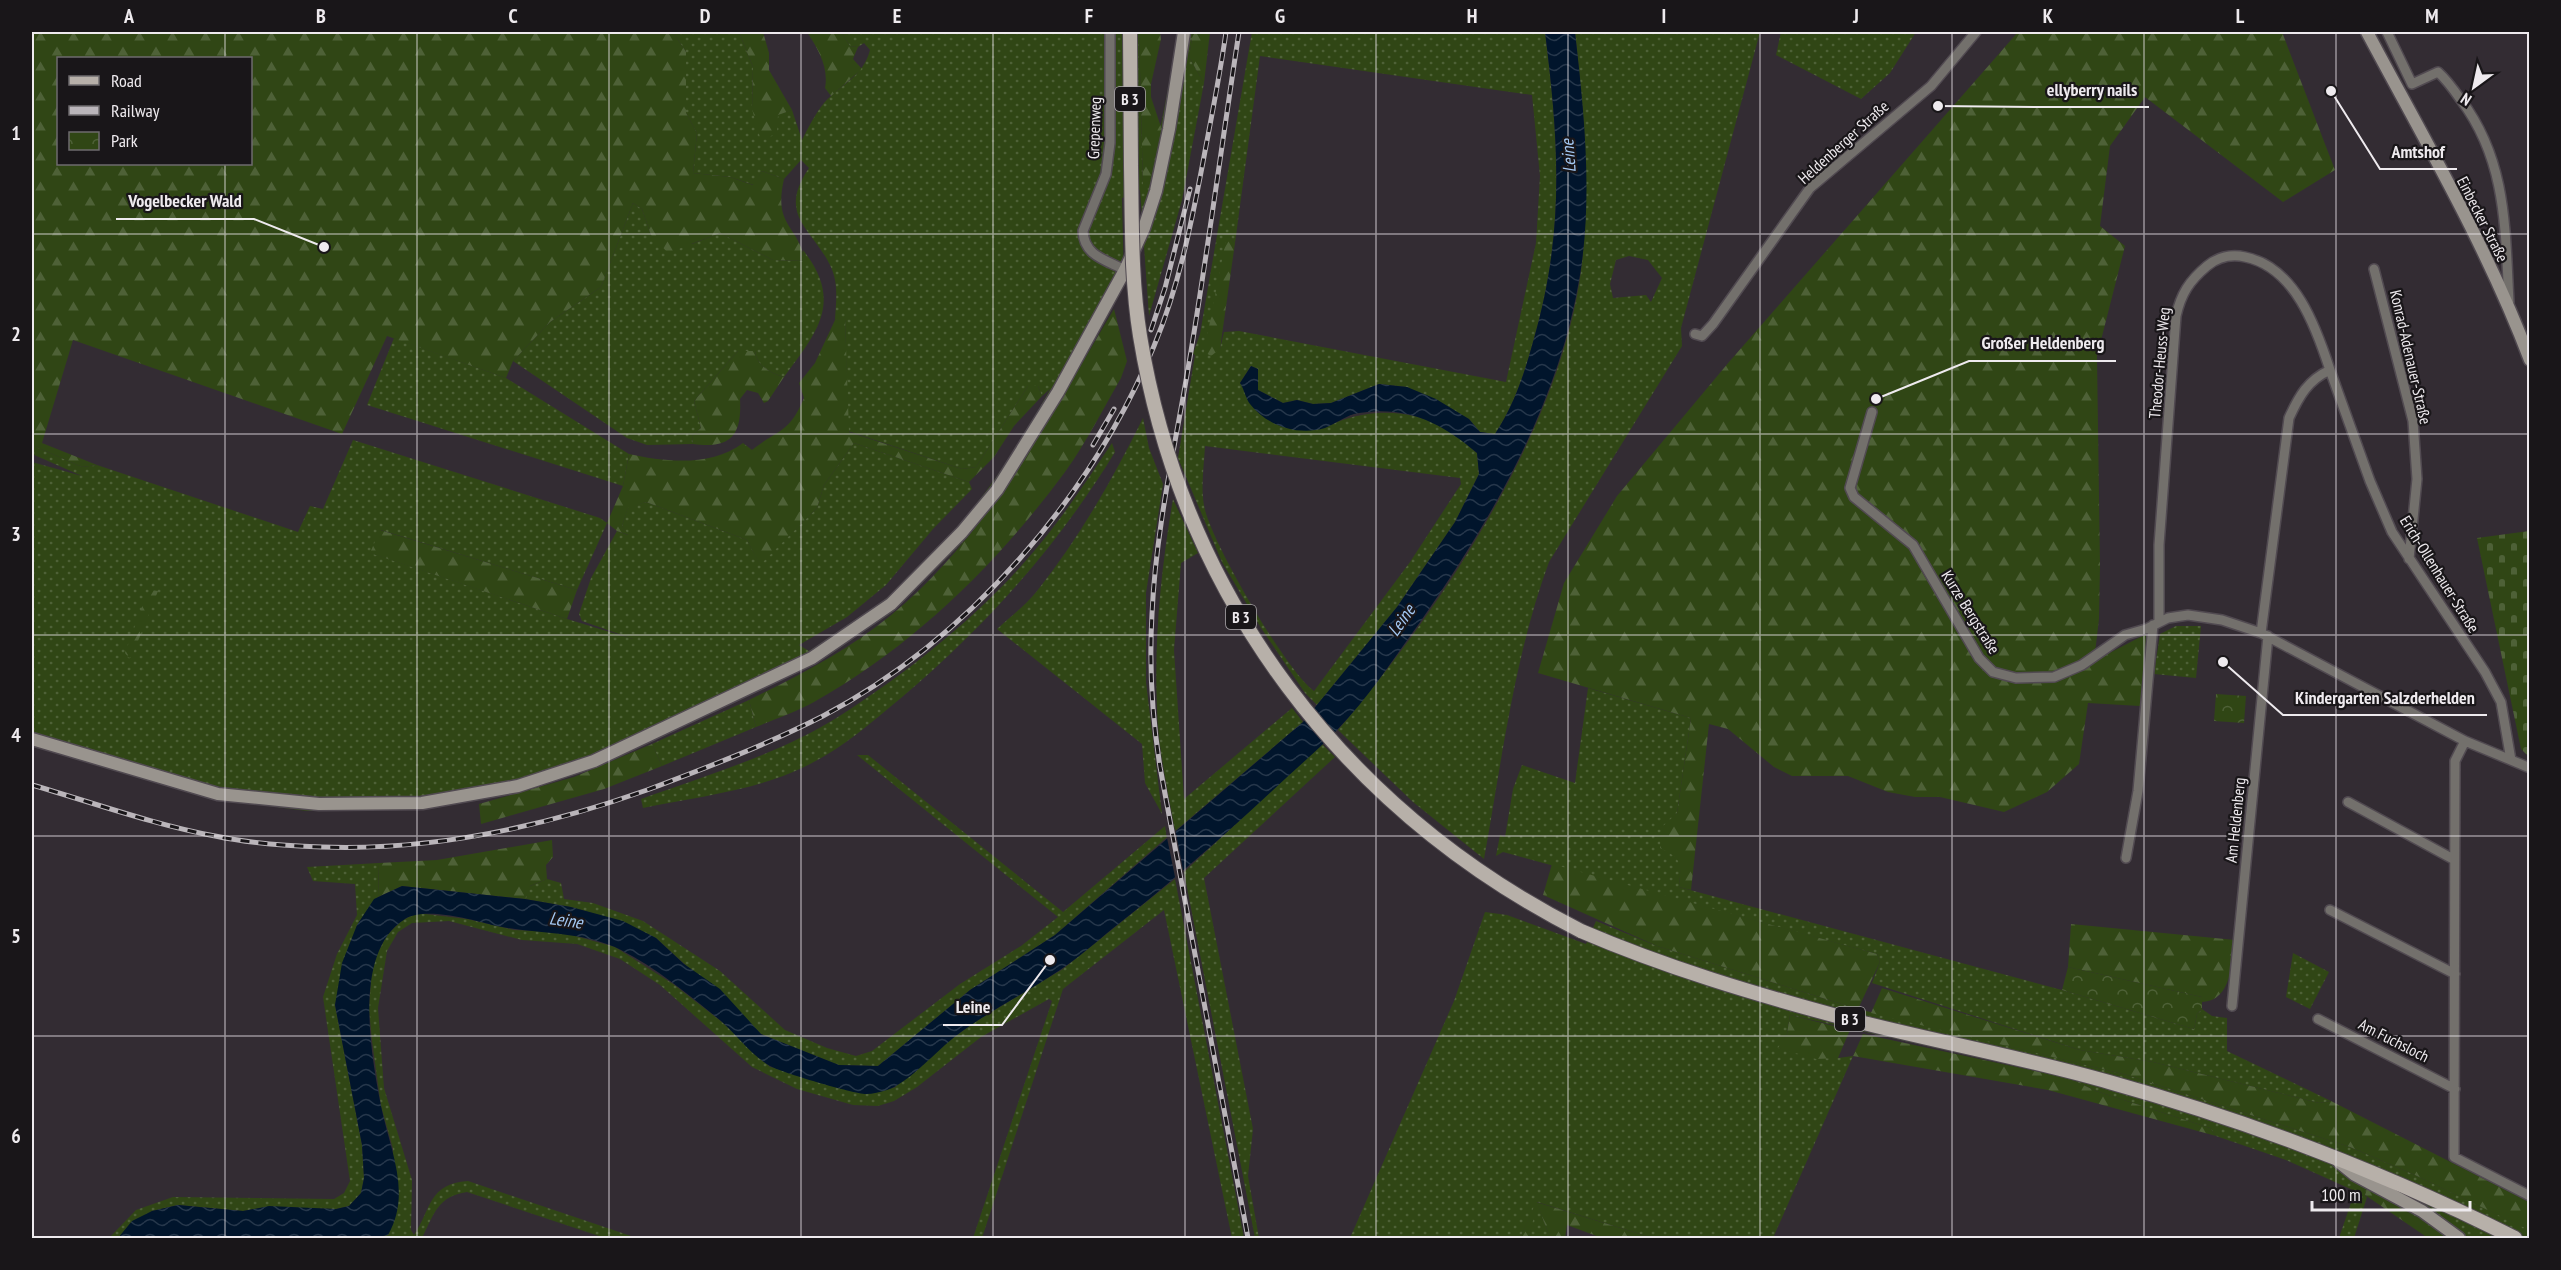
<svg xmlns="http://www.w3.org/2000/svg" width="2561" height="1270" font-family="'PT Sans Narrow',sans-serif">
	<style>
		.grass { fill: url(#grass-dots); fill-rule: evenodd }
		.forest { fill: url(#forest-firs); fill-rule: evenodd }
		.cemetery { fill: url(#cemetery-stones) }
		.park { fill: url(#park-crowns) }
		.water { fill: url(#water-waves) }
		.pier { fill: #332c33 }
		.lines { fill: none; stroke-linecap: round; stroke-linejoin: round }
		.street-casing { stroke: #514a51; stroke-width: 12 }
		.secondary-casing { stroke: #514a51; stroke-width: 15 }
		.primary-casing { stroke: #514a51; stroke-width: 16 }
		.street { stroke: #73706c; stroke-width: 9 }
		.secondary { stroke: #99948e; stroke-width: 12 }
		.primary { stroke: #b7b0a9; stroke-width: 14 }
		.rail-casing { stroke: #bab5ba; stroke-width: 5 }
		.rail { stroke: #191619; stroke-width: 3; stroke-dasharray: 9; stroke-linecap: butt }
		.primary-bridge-casing { stroke: #514a51; stroke-width: 16; stroke-linecap: butt }
		.primary-bridge { stroke: #b7b0a9; stroke-width: 14 }
		.grid { fill: none; stroke: #eeeaee; stroke-width: 1.5; stroke-opacity: 0.55 }
		.labels { text-anchor: middle; dominant-baseline: central; stroke-width: 4.5; stroke-linejoin: round; paint-order: stroke }
		.shield { fill: #191619; stroke: #aeaaae; stroke-width: 1.5 }
		.shield-label { font-size: 15px; font-weight: bold; fill: #eeeaee }
		.street-label { font-size: 16px; fill: #eeeaee; stroke: #191619 }
		.water-label { font-size: 18px; font-style: italic; fill: #a4c9f4; stroke: #191619 }
		.leader { fill: none; stroke: #eeeaee; stroke-width: 2 }
		.callout-dot { fill: #eeeaee; stroke: #191619; stroke-width: 2 }
		.callout-label { font-size: 18px; text-anchor: middle; font-weight: bold; fill: #eeeaee; stroke: #191619; stroke-width: 4.5; stroke-linejoin: round; paint-order: stroke }
		.neatline { fill: none; stroke: #eeeaee; stroke-width: 2 }
		.grid-label { font-size: 20px; text-anchor: middle; font-weight: bold; fill: #eeeaee }
	</style>
	<defs>
		<pattern id="grass-dots" width="8" height="8" patternUnits="userSpaceOnUse" patternTransform="scale(1.5)"><rect width="8" height="8" fill="#304615"/><path d="M2 2h.1M6 6h.1" fill="none" stroke="#4e6137" stroke-width="1.8" stroke-linecap="round"/></pattern>
		<pattern id="forest-firs" width="22" height="20" patternUnits="userSpaceOnUse" patternTransform="scale(1.5)"><rect width="22" height="20" fill="#304615"/><path d="M5 1l3.5 6h-7zM16 11l3.5 6h-7z" fill="#4e6137"/></pattern>
		<pattern id="cemetery-stones" width="16" height="16" patternUnits="userSpaceOnUse" patternTransform="scale(1.5)"><rect width="16" height="16" fill="#304615"/><path d="M2 7V4a2 2 0 0 1 4 0v3zM10 15v-3a2 2 0 0 1 4 0v3z" fill="#4e6137"/></pattern>
		<pattern id="park-crowns" width="20" height="18" patternUnits="userSpaceOnUse" patternTransform="scale(1.5)"><rect width="20" height="18" fill="#304615"/><path d="M2 6a3 3 0 1 1 6 0M12 15a3 3 0 1 1 6 0" fill="none" stroke="#4e6137"/></pattern>
		<pattern id="water-waves" width="16" height="10" patternUnits="userSpaceOnUse" patternTransform="scale(1.5)"><rect width="16" height="10" fill="#01152c"/><path d="M0 5q4-4 8 0t8 0" fill="none" stroke="#26374b"/></pattern>
	</defs>
	<rect width="100%" height="100%" fill="#332c33"/>
	<path class="grass" d="M673 32H739L753 67 752 109 776 115 792 110 802 140C808 128 815 114 824 103 841 84 863 77 870 50L864 43 858 47 850 46 841 32H1139L1143 185 1150 181 1178 37 1176 32H1193L1189 57 1204 83 1182 200 1149 316 1140 190 1122 198 1124 286 1010 482 963 542 891 613 812 664 601 765 515 792 416 809 307 811 216 799 32 744V462L82 476 32 454V445L82 467 97 465 298 532 310 506 323 509 353 440 600 518 607 523 577 590 381 530 371 553 567 619 633 639 582 621 579 614 591 578 617 531 628 535 622 526 628 507 646 502 747 540 760 564 817 508 824 485 854 443 969 482 972 489 933 529 886 585 847 617 799 645 809 651C835 634 864 618 888 597 955 541 1009 466 1050 389L1042 396 1038 386H1028L976 467 962 469 848 431 845 318 835 320C836 301 839 283 830 265 811 227 777 215 809 168L801 160 784 179 762 171 754 185 730 177 693 173 697 133 686 113V52Z
		M1252 32H1545C1559 144 1565 232 1533 342 1524 375 1514 405 1495 434L1480 432 1469 419 1407 387 1379 384 1331 403 1313 404 1297 400 1283 403 1258 390V369L1251 366 1240 383 1324 428C1365 407 1408 408 1449 429 1459 435 1468 446 1477 453L1479 474 1455 522 1397 607 1317 705 1305 693 1261 628 1222 562 1178 458 1195 355 1193 354 1200 334ZM1260 56 1532 95 1540 176 1536 243 1506 382 1239 331 1224 332 1220 349 1230 237 1235 243ZM1205 446 1460 478 1461 484 1410 562 1314 691C1286 671 1214 546 1205 510 1200 490 1204 467 1205 446Z
		M1575 32H1760L1681 328 1682 346 1549 562C1514 657 1502 760 1484 859L1413 802 1338 730C1441 609 1560 431 1581 271 1591 190 1584 112 1575 32ZM1629 256 1648 260 1662 278 1651 302 1646 295 1613 298 1610 284 1616 260Z
		M1781 32H1916L1890 73 1861 99 1776 55Z
		M633 203 642 209 651 235 692 244 720 233 773 260 804 261 803 250C844 302 817 332 784 377 771 373 757 367 755 351H738L694 401 701 428 692 436 693 444 647 445 627 438 513 361 550 322 601 287Z
		M394 338 506 378 629 454 623 486 367 405Z
		M1143 418 1149 448 1163 484 1146 593V682L1162 814 1145 783 1142 744 997 629C1010 617 1026 605 1037 591 1079 538 1113 479 1143 418Z
		M1112 443 1115 452C1057 547 986 626 901 698 867 726 842 749 802 768 754 791 695 797 643 808L641 799C705 776 781 753 838 717 919 665 997 602 1055 525 1075 499 1093 471 1112 443Z
		M1173 499 1198 553 1181 563 1174 650 1184 799 1292 708 1303 722 1175 831C1168 791 1158 749 1157 709 1154 638 1161 569 1173 499Z
		M2176 626H2201L2196 678 2154 674 2160 634Z
		M1588 688 1691 718 1677 813 1671 821 1676 855 1681 865 1679 887 2062 990 2194 1029 2197 1014 2202 1009 2212 1016 2227 1018V1051L2331 1101 2319 1103 2153 1062 2080 1050 1872 983 1880 962 1877 954 1503 852 1496 856 1500 835 1505 837 1513 789 1522 765 1575 783Z
		M749 700 756 727 662 766 652 744Z
		M1322 744 1335 757 1204 878 1253 1129 1248 1176 1259 1238H1255L1184 872Z
		M857 755H868L1063 912 1165 826 1167 837 1055 935 970 990 878 1066 838 1065 761 1034 656 938 623 922 571 907 525 899 528 887 547 879 561 883 564 899 593 903 643 921 720 971 785 1030 827 1048 856 1056 872 1051 960 984 1021 946 1058 917Z
		M379 863 378 897 357 925 335 1005 362 1145 364 1178 361 1193 349 1206 336 1209 267 1207 243 1211 178 1205 152 1211 118 1238H109L136 1210 173 1197 334 1199 344 1193 350 1181 323 997 337 954 357 915 355 884 313 881 307 867Z
		M1175 879 1244 1238H1232L1164 910 1063 989 982 1238H973L1052 1001 1049 999 981 1037 917 1087 894 1101 878 1106 853 1105 797 1089 752 1067 660 985 620 959 577 944 522 940 449 921 412 923 398 932 387 951 378 1008 384 1088 412 1180 411 1230 414 1235C432 1208 428 1184 468 1181L637 1238H605L467 1192C438 1196 434 1214 422 1238H373L388 1235 393 1149 381 1106 372 1041 369 1009 372 965 386 936 401 921 417 913 467 919 514 930 561 932 615 947 673 984 722 1022 770 1067 894 1088 938 1049 975 1022 1063 969Z
		M1485 912 1507 915 1586 944 1596 921 1657 946 1858 1009 2127 1075 2350 1147 2415 1175 2530 1230 2529 1238H2447L2428 1224 2367 1189 2365 1196 2367 1197 2354 1238H2339L2355 1191 2286 1160 2216 1136 2210 1128 2096 1091 2068 1078 1790 1015 1787 1034 1779 1048 1838 1058 1853 1056 1773 1238H1653L1537 1202 1550 1238H1529L1535 1206 1520 1238H1350L1454 1001Z
		M2293 953 2329 972 2310 1009 2286 997Z"/>
	<path class="forest" d="M32 32H673L686 52V113L697 133 693 173 730 177 753 185 762 171 784 179C773 227 798 224 805 261L773 260 720 233 668 253 651 235 642 209 633 203 601 287 550 322 513 361 506 378 387 336 342 434 73 340 42 443 97 465 82 467 32 445ZM58 58H250V164H58Z
		M739 32H763L769 53V70L792 110 778 115 777 133 761 141 752 109 753 67Z
		M807 32H841L850 46 858 47 853 59 862 69 831 96 825 88C829 67 818 49 807 32Z
		M1139 32H1160L1161 39 1151 84V97L1161 127 1150 181 1143 186Z
		M1193 32H1210L1204 83 1189 57Z
		M2018 32H2282L2335 170 2283 202 2145 97 2110 146 2100 226 2125 246 2097 356 2100 566 2099 619 2094 661 2148 633 2140 706 2088 703 2079 764 2047 792 2004 812 1940 797H1915L1888 792 1848 776H1792L1774 767 1728 729 1709 724 1691 890 1679 887C1681 863 1683 859 1660 848L1661 828 1677 813 1691 718 1538 673 1564 583 1617 496 1729 362Z
		M1230 237 1235 243 1220 349 1211 356 1204 352 1226 240Z
		M1114 309 1127 361 1121 378C1103 409 1086 443 1065 472 997 564 915 645 814 702 796 712 775 719 756 727L749 700C798 676 847 651 890 616 989 535 1049 418 1114 309Z
		M845 317 849 432 962 469 976 467 1028 386H1038L1042 396 1014 426 994 457 969 482 854 443 824 485 817 508 760 565 747 540 646 502 628 508 622 526 629 535 617 531 607 523 623 486 629 454C665 462 712 467 743 443L752 450C778 429 789 434 804 398L799 383 815 363 835 320Z
		M738 351H755C757 367 771 373 784 377L768 401 764 403 758 393 747 390 740 399C742 435 731 449 693 444L692 436 701 428 694 401Z
		M380 530 577 590 567 619 370 553Z
		M151 590 158 591 132 656 129 658 125 653 143 604Z
		M652 744 662 766 604 789 481 824 479 804 574 777Z
		M552 840 553 857 546 865 547 879 530 886 525 899 402 886 378 897 379 863 437 860Z
		M1552 864 1877 954 1880 962 1858 1009 1657 946 1543 895Z
		M2071 924 2235 940C2232 961 2232 1001 2202 1002V997L2068 967Z
		M1882 988 2080 1050 2153 1062 2319 1103 2331 1101 2529 1202V1230L2415 1175 2350 1147 2127 1075 1871 1013Z
		M1790 1015 1850 1030 1838 1058 1816 1059 1778 1048 1787 1034Z
		M1863 1034 2068 1078 2096 1091 2210 1128 2216 1136 2048 1090 1853 1056Z
		M2367 1189 2428 1224 2447 1238H2428L2365 1195Z
		M1536 1202 1653 1238H1602L1567 1225 1565 1238H1550L1537 1203 1529 1238H1520Z"/>
	<path class="cemetery" d="M2529 531H2530L2529 757 2521 749 2477 538Z"/>
	<path class="park" d="M2216 694 2246 696 2244 723 2214 721Z
		M2068 967 2202 997V1009L2197 1014 2194 1029 2062 990Z"/>
	<path class="water" d="M1545 32H1575C1584 112 1593 194 1580 275 1559 404 1492 519 1418 625 1392 661 1368 698 1337 730 1316 752 1293 771 1272 791 1220 839 1168 885 1112 929 1095 943 1078 958 1060 970 1026 993 989 1011 957 1035 937 1050 909 1083 887 1090 880 1092 873 1094 866 1094 854 1094 780 1072 770 1066 752 1056 737 1035 721 1021 690 996 657 968 621 950 581 930 535 935 492 925 470 919 424 907 405 919 352 952 371 1054 381 1106 390 1150 412 1193 388 1235L373 1238H118L132 1221 152 1211 178 1205 243 1211 269 1206 336 1209 349 1206 361 1193 364 1178 362 1145 335 1005 342 963 357 925 374 899 402 886 525 899 571 907 623 921 656 938 684 964 720 989 761 1034 839 1065 878 1066 970 990 1055 935 1303 722 1397 607 1455 522 1479 474 1477 453C1441 422 1404 404 1354 414 1344 417 1335 424 1325 428 1298 436 1267 426 1250 404 1246 399 1244 389 1240 383L1251 366 1258 369V390L1283 403 1297 400 1313 404 1331 403 1379 384 1407 387 1436 399 1469 419 1480 432 1495 434C1514 405 1524 375 1533 342 1565 232 1559 144 1545 32Z"/>
	<path class="pier" d="M1175 828 1184 875 1176 882 1166 833Z"/>
	<g class="lines">
		<defs>
			<path id="street" d="M1110 32V143L1106 174 1083 231C1084 256 1106 260 1125 270
				M2387 32 2412 84
				M2412 84 2438 72C2447 80 2454 90 2461 100 2507 161 2505 229 2509 302
				M2374 269 2413 421 2417 479 2409 559
				M1695 334 1702 336 1713 324 1810 188 1931 86 1976 32
				M2330 370 2370 481 2392 532 2485 672 2501 702 2511 760
				M1872 412 1850 488 1854 497 1913 545 1979 658 1993 672 2016 678 2054 677 2082 665 2125 635 2146 629 2168 618 2188 615 2222 620 2261 633 2465 741 2530 768
				M2159 622V545L2176 316C2181 294 2189 281 2207 266 2218 257 2231 254 2245 257 2295 267 2316 327 2330 370 2308 380 2299 396 2289 418L2261 633
				M2465 741 2455 761 2454 1157 2530 1196
				M2348 802 2453 859
				M2126 858 2138 791 2153 625
				M2330 910 2455 974
				M2232 1006 2268 636
				M2318 1019 2455 1089"/>
			<path id="secondary" d="M2367 32C2424 139 2487 246 2530 360
				M32 739 218 794 319 804 422 803 518 786 594 761 812 658 891 604 962 532 997 490 1058 392 1125 270 1144 228 1156 191 1169 129 1184 32
				M2339 1162 2355 1175 2422 1211 2459 1238"/>
			<path id="primary" d="M1130 32 1131 166
				M1581 931C1667 968 1755 994 1844 1018 1932 1041 2022 1057 2109 1082 2249 1121 2385 1173 2515 1238"/>
		</defs>
		<use href="#street" class="street-casing"/>
		<use href="#secondary" class="secondary-casing"/>
		<use href="#primary" class="primary-casing"/>
		<use href="#street" class="street"/>
		<use href="#secondary" class="secondary"/>
		<use href="#primary" class="primary"/>
		<defs>
			<path id="rail" d="M1239 32C1223 136 1209 241 1192 345 1178 434 1156 523 1152 614 1149 665 1152 716 1160 767L1248 1238
				M1151 330 1165 288 1190 189
				M1093 445 1114 409
				M32 785C91 802 155 825 215 836 249 843 288 846 322 847 434 851 543 827 647 790 706 768 766 745 823 716 968 640 1092 496 1154 346 1179 286 1191 225 1203 162 1211 119 1220 75 1226 32"/>
		</defs>
		<use href="#rail" class="rail-casing"/>
		<use href="#rail" class="rail"/>
		<defs>
			<path id="primary-bridge" d="M1131 166C1132 223 1131 280 1140 336 1183 599 1345 811 1581 931"/>
		</defs>
		<use href="#primary-bridge" class="primary-bridge-casing"/>
		<use href="#primary-bridge" class="primary-bridge"/>
	</g>
	<path class="grid" d="M225 32V58M417 32V1238M609 32V1238M801 32V1238M993 32V1238M1185 32V1238M1376 32V1238M1568 32V1238M1760 32V1238M1952 32V1238M2144 32V1238M2336 32V1238M225 164V1238M32 234H2530M32 434H2530M32 635H2530M32 836H2530M32 1036H2530"/>
	<g class="labels">
		<g class="shield">
			<rect x="1115" y="87" width="30" height="24" rx="4.5"/>
			<rect x="1226" y="605" width="30" height="24" rx="4.5"/>
			<rect x="1835" y="1007" width="30" height="24" rx="4.5"/>
		</g>
		<g class="shield-label">
			<text x="1130" y="99">B 3</text>
			<text x="1241" y="617">B 3</text>
			<text x="1850" y="1019">B 3</text>
		</g>
		<g class="street-label">
			<text transform="translate(1094 128) rotate(-88)">Grepenweg</text>
			<text transform="translate(1843 142) rotate(-42)">Heldenberger Straße</text>
			<text transform="translate(2483 219) rotate(63)">Einbecker Straße</text>
			<text transform="translate(2411 357) rotate(77)">Konrad-Adenauer-Straße</text>
			<text transform="translate(2159 363) rotate(-85)">Theodor-Heuss-Weg</text>
			<text transform="translate(2440 574) rotate(58)">Erich-Ollenhauer-Straße</text>
			<text transform="translate(1971 612) rotate(58)">Kurze Bergstraße</text>
			<text transform="translate(2235 820) rotate(-84)">Am Heldenberg</text>
			<text transform="translate(2394 1040) rotate(27)">Am Fuchsloch</text>
		</g>
		<g class="water-label">
			<text transform="translate(1568 156) rotate(-94)">Leine</text>
			<text transform="translate(1401 620) rotate(-55)">Leine</text>
			<text transform="translate(566 920) rotate(8)">Leine</text>
		</g>
	</g>
	<path class="leader" d="M1938 106L2034 107H2149M2331 91L2380 169H2457M324 247L254 219H116M1876 399L1969 361H2116M2223 662L2283 715H2487M1050 960L1002 1025H943"/>
	<g class="callout-dot">
		<circle cx="1938" cy="106" r="6"/>
		<circle cx="2331" cy="91" r="6"/>
		<circle cx="324" cy="247" r="6"/>
		<circle cx="1876" cy="399" r="6"/>
		<circle cx="2223" cy="662" r="6"/>
		<circle cx="1050" cy="960" r="6"/>
	</g>
	<g class="callout-label">
		<text x="2092" y="96">ellyberry nails</text>
		<text x="2418" y="158">Amtshof</text>
		<text x="185" y="207">Vogelbecker Wald</text>
		<text x="2043" y="349">Großer Heldenberg</text>
		<text x="2385" y="704">Kindergarten Salzderhelden</text>
		<text x="973" y="1013">Leine</text>
	</g>
	<rect width="2561" height="1270" fill="none" stroke="#191619" stroke-width="66"/>
	<rect x="57" y="57" width="195" height="108" fill="#191619" stroke="#6e6b6e" stroke-width="1.5"/>
	<rect x="69" y="76" width="30" height="9" fill="#b7b0a9" stroke="#6e6b6e" stroke-width="1.5"/>
	<text x="111" y="87" font-size="18" fill="#eeeaee">Road</text>
	<rect x="69" y="106" width="30" height="9" fill="#bab5ba" stroke="#6e6b6e" stroke-width="1.5"/>
	<text x="111" y="117" font-size="18" fill="#eeeaee">Railway</text>
	<rect x="69" y="132" width="30" height="18" fill="url(#park-crowns)" stroke="#6e6b6e" stroke-width="1.5"/>
	<text x="111" y="147" font-size="18" fill="#eeeaee">Park</text>
	<g transform="translate(2474 87) rotate(213)" stroke="#191619" stroke-width="4.5" paint-order="stroke">
	<path d="M0-4.5L10 22L0 15L-10 22Z" fill="#eeeaee"/>
	<text y="-9" font-size="16" font-weight="bold" text-anchor="middle" fill="#eeeaee">N</text>
	</g>
	<path d="M2312 1201v9h158v-9" fill="none" stroke="#eeeaee" stroke-width="3"/>
	<text x="2321" y="1201" font-size="18" fill="#eeeaee" stroke="#191619" stroke-width="4.5" paint-order="stroke">100 m</text>
	<rect x="33" y="33" width="2495" height="1204" class="neatline"/>
	<g class="grid-label">
		<text x="129" y="23">A</text>
		<text x="321" y="23">B</text>
		<text x="513" y="23">C</text>
		<text x="705" y="23">D</text>
		<text x="897" y="23">E</text>
		<text x="1089" y="23">F</text>
		<text x="1280" y="23">G</text>
		<text x="1472" y="23">H</text>
		<text x="1664" y="23">I</text>
		<text x="1856" y="23">J</text>
		<text x="2048" y="23">K</text>
		<text x="2240" y="23">L</text>
		<text x="2432" y="23">M</text>
		<text x="16" y="140">1</text>
		<text x="16" y="341">2</text>
		<text x="16" y="541">3</text>
		<text x="16" y="742">4</text>
		<text x="16" y="943">5</text>
		<text x="16" y="1143">6</text>
	</g>
</svg>
